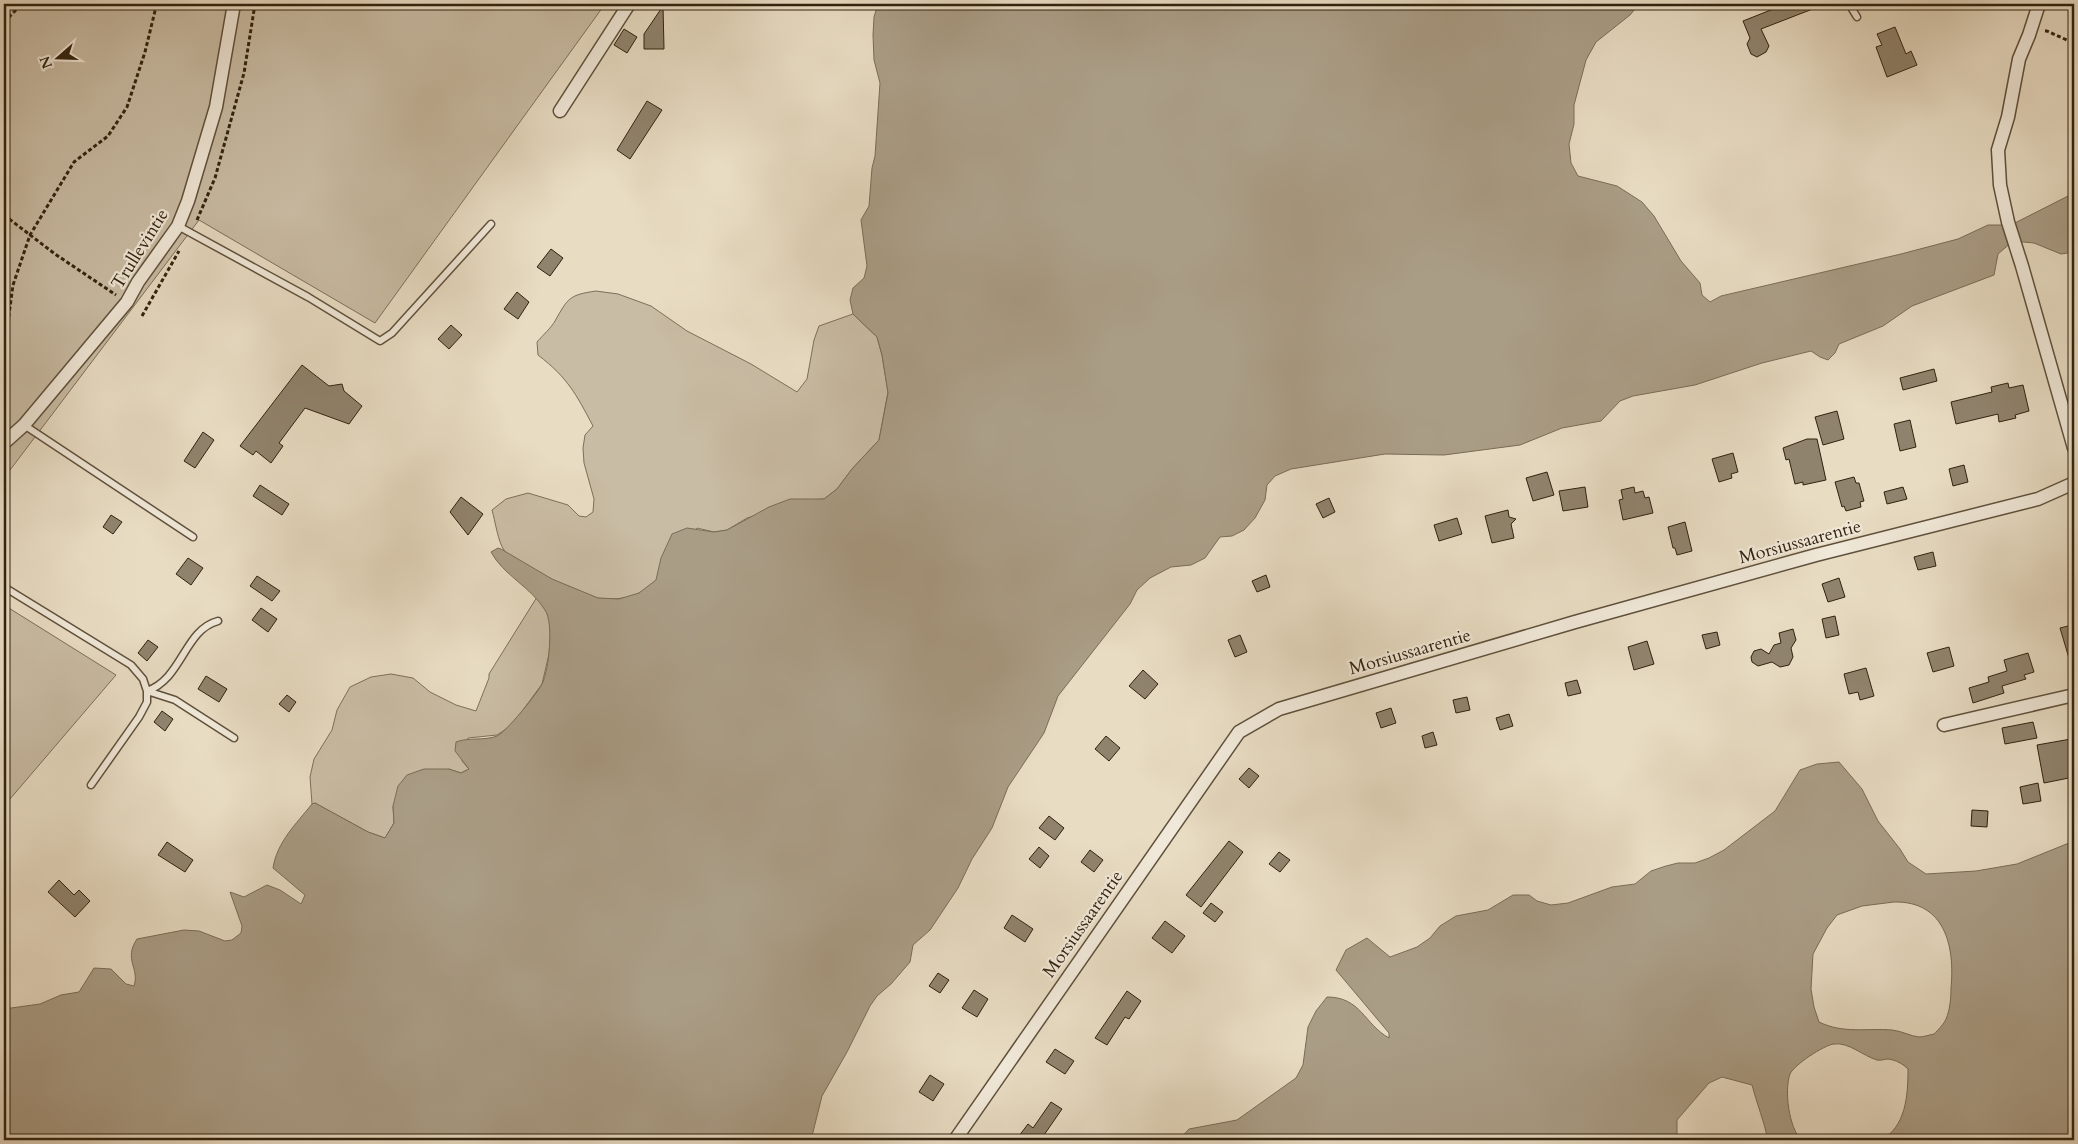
<svg xmlns="http://www.w3.org/2000/svg" width="2078" height="1144" font-family="Cardo,serif">
	<style>
		.green { fill: #c9bca4; stroke: #7d6f5a }
		.water { fill: #aa9d86; stroke: #7a6c56; fill-rule: evenodd }
		.building { fill: #90836d; stroke: #31220f }
		.lines { fill: none; stroke-linecap: round; stroke-linejoin: round }
		.service-casing { stroke: #5f503c; stroke-width: 9 }
		.minor-casing { stroke: #5f503c; stroke-width: 15 }
		.path { stroke: #31220f; stroke-width: 3; stroke-dasharray: 4 2.5; stroke-linecap: butt }
		.service { stroke: #f0e8d8; stroke-width: 6 }
		.minor { stroke: #f0e8d8; stroke-width: 12 }
		.labels { text-anchor: middle; dominant-baseline: central; stroke-width: 4.5; stroke-linejoin: round; paint-order: stroke }
		.street-label { font-size: 18px; fill: #31220f; stroke: #f0e8d8 }
	</style>
	<rect width="100%" height="100%" fill="#e8dcc3"/>
	<filter id="stains"><feTurbulence type="fractalNoise" baseFrequency=".004" numOctaves="4"/><feColorMatrix values="0 0 0 0 .2 0 0 0 0 .09 0 0 0 0 .02 0 0 0 .5 -.17"/></filter>
	<radialGradient id="worn" r=".72"><stop offset=".6" stop-color="#630" stop-opacity="0"/><stop offset="1" stop-color="#630" stop-opacity=".3"/></radialGradient>
	<path class="green" d="M4 4H605L375 323 199 220 4 478Z
		M596 291 618 294 651 306 687 331 751 364 797 392 807 379 814 340 819 326 853 314 877 337 882 355 888 392 879 440 852 469 837 489 824 499 809 500 747 518 727 530 714 532 697 528C682 547 660 583 639 593 628 599 610 600 598 598 582 595 512 562 504 550 498 542 495 520 492 510L506 499 528 493 568 505 579 516 586 517 593 512 594 499 584 463 583 448 585 435 593 426C576 394 568 378 538 355L537 342C543 335 551 328 555 321 568 298 569 295 596 291Z
		M537 597 547 612 551 626 549 654 542 684 512 725 497 735 468 738 462 761 469 769 461 773 449 769 393 806 394 823 385 838 368 832 315 803 312 804 310 777 314 759 332 730 337 710 350 687 371 677 391 674 413 678 430 692 456 705 476 711 489 678V674Z
		M4 605 116 675 4 806Z"/>
	<path class="water" d="M878 4H1639L1630 15 1596 42 1586 60 1574 105V124L1569 144 1571 163 1578 176 1617 186 1642 202 1654 216 1681 261 1700 283 1702 295 1710 302 1721 296 1901 254 1958 239 1988 225H2011L2074 193V252L2061 254 2034 243 2013 241 1998 254 1994 275 1912 306 1883 326 1839 344 1835 353 1828 360 1820 357 1811 351 1762 363 1695 385 1633 396 1620 401 1601 421 1562 428 1520 445 1444 455 1385 454 1291 469 1275 476 1267 485 1265 500 1255 518 1244 530 1232 536 1220 537 1205 558 1191 565 1171 567 1150 578 1137 590 1130 604 1058 696 1044 733 1008 787 992 828 972 859 958 888 930 930 913 945 910 962 891 984 877 996 870 1006 847 1052 822 1096 811 1140H4V1009L40 1004 61 995 79 992 94 968 111 969 126 984 134 986C140 968 123 960 137 939L184 930 199 931 225 941 232 940 241 933 242 926 230 892 244 897 267 885 280 890 301 904 305 895 273 868C277 842 296 824 312 804L315 803 368 832 385 838 394 823 393 806 398 786 407 775 424 769H449L461 773 469 769 455 751 456 742C469 737 484 741 497 736 506 732 537 694 542 684 549 670 554 623 545 610 531 587 503 575 491 552L498 548 501 549 552 579 598 598 619 599 639 593 656 580 661 558 672 534 687 528 714 532 727 530 769 507 790 499H824L837 489 852 469 879 440 888 393 882 355 877 337 853 314 850 300 853 288 864 278 867 266 861 220 869 206 872 168 875 156 880 83 874 60 873 35 874 17Z
		M1839 762 1862 789 1878 821 1900 849 1908 862 1926 874 1976 871 2017 864 2074 841V1140H1881C1906 1127 1908 1095 1908 1069 1903 1064 1896 1060 1888 1059 1884 1059 1881 1061 1877 1060 1863 1056 1849 1042 1834 1044 1824 1045 1794 1065 1790 1074 1784 1091 1789 1127 1801 1140H1768C1764 1121 1757 1104 1752 1085L1722 1077 1709 1083 1677 1120V1140H1179L1189 1129 1237 1120 1296 1078 1303 1065 1308 1027 1316 1011 1327 997C1361 997 1364 1024 1389 1038V1033L1336 970 1346 950 1367 938 1390 957 1417 947 1430 938 1440 926 1456 916 1488 910 1513 895H1529L1537 901 1551 905 1568 903 1612 887 1635 884 1651 871 1666 866 1678 863H1695L1709 858 1724 850 1775 811 1800 770 1817 764ZM1894 902C1945 901 1955 946 1951 988 1951 998 1950 1010 1946 1019 1944 1024 1938 1030 1934 1034 1929 1035 1923 1037 1919 1037 1910 1036 1902 1031 1892 1030 1866 1028 1844 1034 1819 1022L1814 1007 1811 989 1813 954 1827 928 1837 915 1862 906Z"/>
	<path class="building" d="M1786 4 1823 5 1761 29 1769 46 1766 52 1757 57 1751 54 1747 44 1750 38 1743 21Z
		M663 6 664 49H644V34Z
		M1895 27 1906 54 1911 51 1917 65 1887 77 1876 47 1882 45 1877 34Z
		M624 29 637 37 627 53 614 45Z
		M647 101 662 110 630 159 617 150Z
		M551 249 563 258 550 276 537 267Z
		M517 292 529 302 518 319 504 309Z
		M451 325 462 335 449 349 438 339Z
		M302 365 329 386 342 384 344 391 362 406 349 424 305 408 279 443 283 446 271 463 256 451 253 455 240 446Z
		M1934 369 1937 381 1903 390 1900 378Z
		M2008 383 2009 388 2023 385 2029 411 2015 415 2016 418 1999 422 1998 414 1956 424 1951 402 1992 392 1991 387Z
		M1837 411 1844 439 1823 445 1815 417Z
		M1910 420 1916 447 1900 451 1894 424Z
		M203 432 214 440 195 468 184 461Z
		M1807 439H1817L1826 480 1803 485V482L1795 484 1789 459 1786 460 1783 448Z
		M1733 453 1738 472 1731 474 1732 478 1719 482 1712 459Z
		M1964 465 1968 482 1953 486 1949 469Z
		M1547 472 1554 495 1533 501 1526 478Z
		M1854 477 1856 483H1859L1864 501 1860 502 1861 507 1846 511 1844 506 1842 507 1835 482Z
		M260 485 289 504 282 515 253 496Z
		M1585 487 1588 507 1563 511 1559 491Z
		M1634 487 1635 493 1643 491 1645 498 1649 497 1653 513 1623 520 1619 500 1623 499 1621 490Z
		M1903 487 1907 499 1887 504 1884 492Z
		M461 497 483 514 468 535 450 512Z
		M1329 498 1335 512 1323 518 1316 504Z
		M1508 510 1509 517 1516 519 1511 524 1514 538 1492 543 1485 516Z
		M111 515 122 522 113 534 103 527Z
		M1457 518 1462 534 1439 541 1434 525Z
		M1685 522 1692 551 1677 555 1675 548H1673L1668 527Z
		M1933 552 1936 566 1918 570 1914 557Z
		M188 558 203 568 191 585 176 574Z
		M1266 575 1270 587 1257 592 1252 581Z
		M257 576 280 591 272 601 250 586Z
		M1839 578 1845 597 1828 602 1822 584Z
		M261 608 277 619 268 632 252 620Z
		M1835 616 1839 635 1826 638 1822 619Z
		M2072 625 2074 633V665H2071L2060 628Z
		M1793 629 1796 640 1791 648 1793 657 1789 665 1780 667 1772 662 1758 666 1752 662 1751 657 1754 651 1761 649 1769 654 1774 645 1781 643 1779 633Z
		M1717 632 1720 645 1706 649 1702 635Z
		M1240 635 1247 652 1235 657 1228 640Z
		M148 640 158 647 147 661 138 653Z
		M1647 641 1654 664 1634 670 1628 647Z
		M1949 647 1954 666 1933 672 1927 653Z
		M2028 653 2034 672 2024 675 2026 679 2002 686 2004 693 1973 703 1969 688 1989 682 1988 677 2007 671 2004 660Z
		M1866 668 1874 696 1860 700 1858 692 1849 694 1844 674Z
		M1143 670 1158 684 1145 699 1129 686Z
		M206 676 227 689 219 702 198 689Z
		M1577 680 1581 693 1568 696 1565 683Z
		M287 695 296 702 289 712 279 704Z
		M1467 697 1470 710 1456 713 1453 700Z
		M1391 708 1396 723 1381 728 1376 713Z
		M162 711 173 719 165 731 154 722Z
		M1509 714 1513 726 1500 730 1496 718Z
		M2033 722 2037 738 2005 744 2002 728Z
		M1433 732 1437 745 1425 748 1422 736Z
		M1106 736 1120 748 1109 761 1095 749Z
		M2071 739 2074 756V777L2044 783 2037 745Z
		M1249 768 1259 776 1249 788 1239 779Z
		M2038 783 2041 801 2023 804 2020 787Z
		M1972 810 1988 811 1987 827 1971 826Z
		M1049 816 1064 828 1055 840 1039 828Z
		M1229 841 1243 852 1201 907 1186 895Z
		M167 842 193 860 185 872 158 855Z
		M1039 847 1049 856 1040 868 1029 859Z
		M1090 850 1103 860 1094 872 1081 862Z
		M1279 852 1290 860 1280 872 1269 864Z
		M59 880 74 895 79 890 90 901 75 917 48 892Z
		M1211 903 1223 912 1215 922 1203 913Z
		M1012 915 1033 929 1025 942 1004 928Z
		M1165 921 1185 936 1172 953 1152 938Z
		M938 973 949 980 940 993 929 986Z
		M974 990 988 999 977 1017 962 1008Z
		M1127 991 1141 1001 1129 1019 1125 1017 1107 1045 1095 1038Z
		M1055 1049 1074 1061 1065 1074 1046 1062Z
		M930 1075 944 1084 933 1101 919 1092Z
		M1051 1102 1062 1109 1044 1135 1051 1140H1016L1028 1124 1033 1128Z"/>
	<g class="lines">
		<defs>
			<path id="service" d="M1849 4 1857 17
				M178 226 308 297 380 341 392 333 491 224
				M24 425 193 537
				M4 587 131 665 143 679 147 691V702L139 717 91 785
				M147 691C183 678 184 630 218 621
				M147 691 175 700 234 738"/>
			<path id="minor" d="M2039 4 2029 35 2019 59 2008 117 1998 150 2000 185 2008 222 2022 266 2074 448
				M560 111 629 4
				M4 443 24 425 127 302 138 282 178 226 188 201 216 107 234 4
				M1944 725 2074 695
				M955 1140 1239 732 1279 709 1575 622 1816 555 2038 499 2074 483"/>
		</defs>
		<use href="#service" class="service-casing"/>
		<use href="#minor" class="minor-casing"/>
		<path class="path" d="M4 22 22 4
			M2045 31H2047L2069 41H2074
			M4 215 55 254 116 295
			M197 220 215 178 244 73 255 4
			M142 316 179 251
			M4 329 8 322 13 285 30 235 74 162 108 136 127 107 145 52 155 11 159 4"/>
		<use href="#service" class="service"/>
		<use href="#minor" class="minor"/>
	</g>
	<g class="labels">
		<g class="street-label">
			<text transform="translate(140 249) rotate(-58)">Trullevintie</text>
			<text transform="translate(1800 542) rotate(-15)">Morsiussaarentie</text>
			<text transform="translate(1410 652) rotate(-16)">Morsiussaarentie</text>
			<text transform="translate(1083 924) rotate(-55)">Morsiussaarentie</text>
		</g>
	</g>
	<rect width="2078" height="1144" fill="none" stroke="#e8dcc3" stroke-width="20"/>
	<rect x="5" y="5" width="2068" height="1134" fill="none" stroke="#31220f" stroke-width="2.5"/>
	<rect x="10" y="10" width="2058" height="1124" fill="none" stroke="#31220f"/>
	<g transform="translate(58 58) rotate(250)" stroke="#f0e8d8" stroke-width="4" paint-order="stroke">
	<path d="M0-4L9 19L0 12L-9 19Z" fill="#31220f"/>
	<text y="-8" font-size="14" font-weight="bold" text-anchor="middle" fill="#31220f">N</text>
	</g>
	<rect width="100%" height="100%" filter="url(#stains)"/>
	<rect width="100%" height="100%" fill="url(#worn)"/>
</svg>
